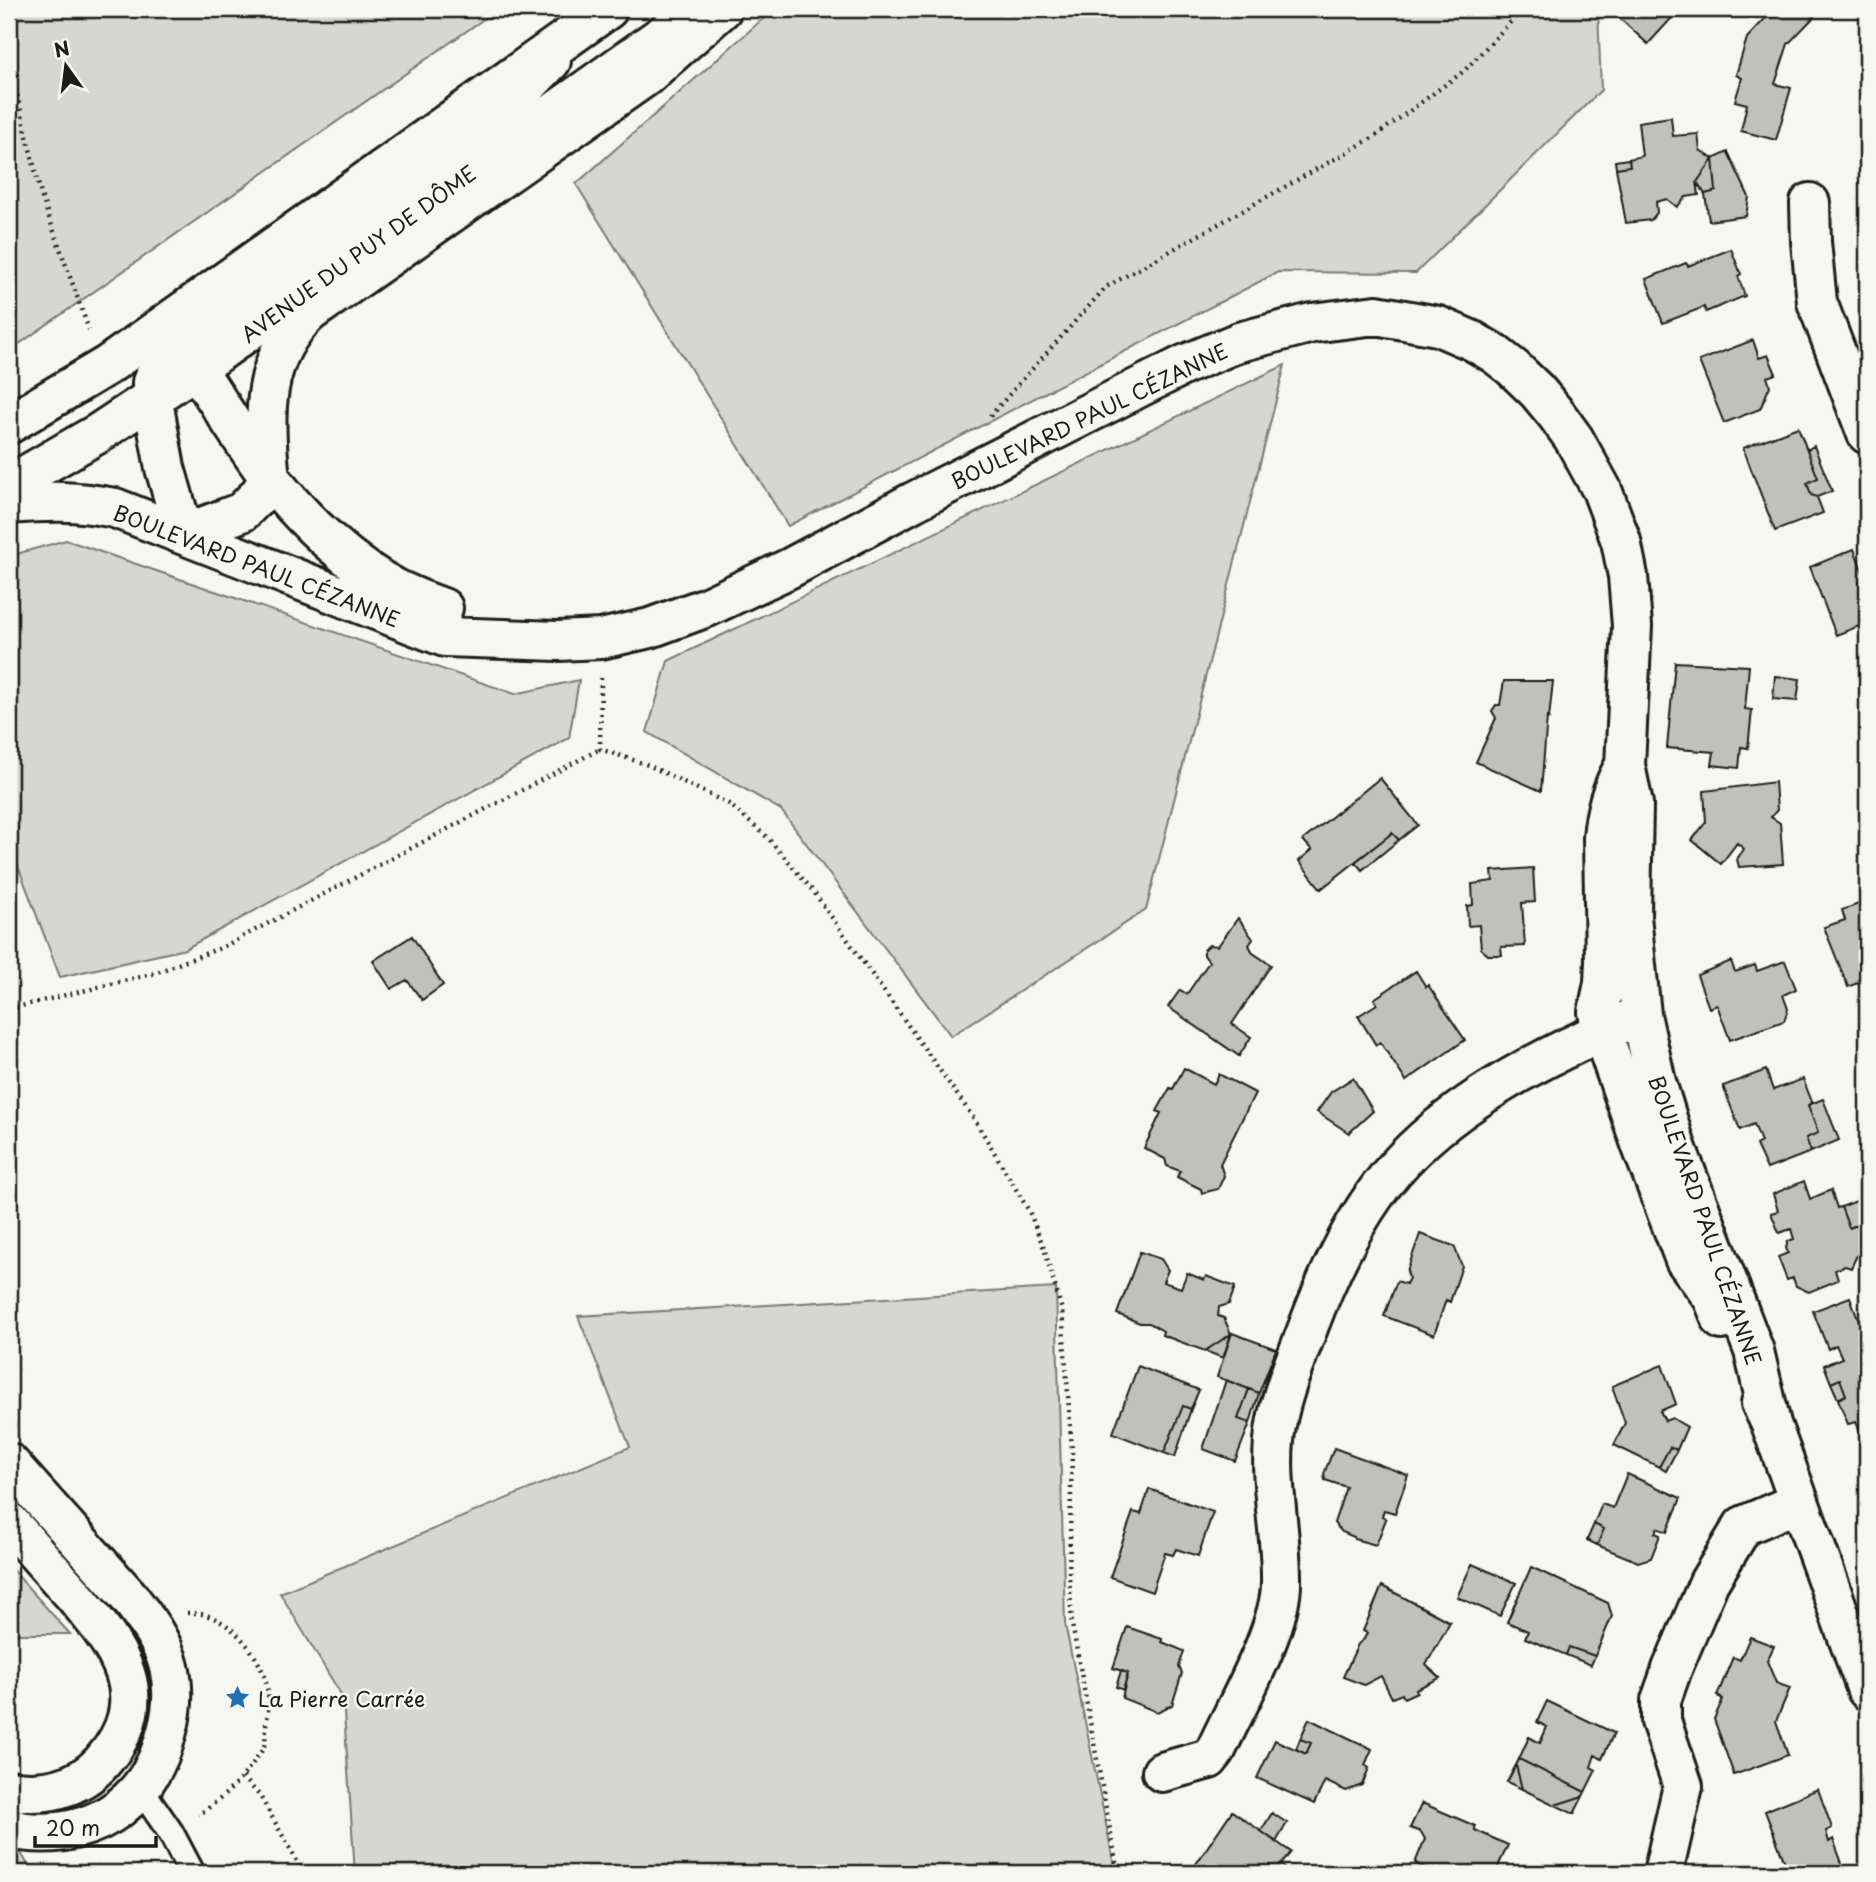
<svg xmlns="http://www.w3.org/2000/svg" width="1876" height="1882" font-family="'Playpen Sans',sans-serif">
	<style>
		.green { fill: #d6d6d2; stroke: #797977; stroke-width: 2 }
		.building { fill: #c0c0bd; stroke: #1c1c1c; stroke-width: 2 }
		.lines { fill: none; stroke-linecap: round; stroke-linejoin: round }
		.service-casing { stroke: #1c1c1c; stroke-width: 30 }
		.minor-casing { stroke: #1c1c1c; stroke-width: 44 }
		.primary-casing { stroke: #1c1c1c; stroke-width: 44 }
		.path { stroke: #1c1c1c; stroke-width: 4.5; stroke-dasharray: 2 5; stroke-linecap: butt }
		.service { stroke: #f6f6f2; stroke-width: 24 }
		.minor { stroke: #f6f6f2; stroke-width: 38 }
		.primary { stroke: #f6f6f2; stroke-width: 38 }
		.labels { text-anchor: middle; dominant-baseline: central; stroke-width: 5; stroke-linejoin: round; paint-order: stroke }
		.street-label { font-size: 21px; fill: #1c1c1c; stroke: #f6f6f2 }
		.poi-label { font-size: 21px; fill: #1c1c1c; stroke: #f6f6f2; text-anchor: start }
	</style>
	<rect width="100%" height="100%" fill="#f6f6f2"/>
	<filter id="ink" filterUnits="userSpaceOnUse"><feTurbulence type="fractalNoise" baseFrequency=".0143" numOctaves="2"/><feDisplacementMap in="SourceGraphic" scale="14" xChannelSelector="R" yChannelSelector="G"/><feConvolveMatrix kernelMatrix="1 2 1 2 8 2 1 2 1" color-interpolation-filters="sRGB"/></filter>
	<g filter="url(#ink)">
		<path class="green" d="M9 9H498L9 351Z
			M774 9H1598L1601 90 1416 273 1278 272 788 526 576 184Z
			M1285 365 1146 910 951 1036 781 810 647 732 668 661Z
			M66 540 515 694 579 680 569 738 185 949 60 977 9 842V556Z
			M1056 1288 1065 1624 1116 1873H355L343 1698 280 1593 630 1447 578 1316Z
			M9 1566 70 1634H9Z
			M9 1833 33 1873H9Z"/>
		<path class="building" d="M1627 9H1680L1648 44 1619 18Z
			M1774 9H1806L1814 17 1788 44 1775 84 1791 88 1776 140 1741 131 1747 104 1735 101 1742 78 1736 75 1747 38Z
			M1671 117 1673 136 1698 134 1700 150 1713 159 1697 182 1699 195 1686 197 1677 207 1667 199 1656 202 1657 213 1651 220 1626 223 1616 168 1630 166 1629 159 1642 156 1638 122Z
			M1728 152 1749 197 1746 216 1709 221 1705 194 1716 191 1713 159Z
			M1629 159 1630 166 1616 168 1615 161Z
			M1713 159 1716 191 1705 194 1697 182Z
			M1731 249 1741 274 1738 276 1745 296 1706 312 1704 307 1663 323 1646 279 1686 263 1688 266Z
			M1753 340 1759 358 1768 355 1776 374 1767 377 1770 386 1760 409 1724 423 1699 361Z
			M1798 427 1818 478 1807 483 1811 495 1817 497 1823 513 1775 531 1743 448Z
			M1814 446 1832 491 1817 497 1811 495 1807 483 1818 478 1807 450Z
			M1854 549 1867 583V623L1836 635 1810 567Z
			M1675 662 1749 666 1745 709 1752 710 1748 748 1741 747 1739 768 1712 765 1714 752 1667 748Z
			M1775 676 1800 679 1797 701 1773 699Z
			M1504 681H1553L1549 718 1547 717 1541 791 1476 762 1496 718 1492 711 1496 705H1500Z
			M1380 778 1418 825 1399 840 1392 833 1321 889 1299 861 1312 850 1303 840Z
			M1775 782 1777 810 1771 817 1780 823 1783 864 1739 867 1737 859 1744 849 1737 843 1721 864 1692 840 1706 822 1704 791Z
			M1392 833 1399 840 1362 870 1355 862Z
			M1533 868 1535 902 1522 903 1525 946 1501 947 1502 955H1488L1481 949 1479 925 1468 926 1467 906 1473 905 1472 884 1493 881 1492 871Z
			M1867 901V979L1848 987 1824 927 1845 920 1842 910Z
			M1238 918 1253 939 1249 945 1253 953 1271 965 1232 1024 1251 1037 1239 1056 1168 1007 1180 990 1187 994 1209 962 1204 955V950L1209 945 1218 946Z
			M412 936 443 985 422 1000 407 980 391 989 373 961Z
			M1731 961 1735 972 1755 965 1757 971 1785 961 1796 989 1783 995 1788 1009 1784 1021 1730 1040 1717 1005 1709 1008 1697 975Z
			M1416 971 1426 987 1428 985 1465 1040 1406 1081 1380 1042 1376 1045 1358 1016 1377 1004 1374 999Z
			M1184 1068 1214 1084 1219 1074 1255 1093 1220 1164 1224 1176 1218 1189 1202 1193 1201 1189 1177 1177 1180 1171 1167 1166 1165 1159 1144 1148 1161 1113 1157 1111 1170 1088 1173 1089Z
			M1766 1070 1773 1090 1803 1079 1812 1102 1808 1105 1818 1133 1806 1138 1811 1152 1767 1169 1756 1145 1761 1142 1754 1124 1740 1130 1723 1086Z
			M1353 1078 1373 1111 1349 1133 1317 1112 1331 1092Z
			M1823 1099 1839 1140 1811 1152 1806 1138 1818 1133 1808 1105Z
			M1804 1181 1810 1199 1831 1190 1837 1208 1841 1207 1849 1228 1858 1225 1863 1242 1851 1268 1845 1266 1835 1270 1838 1280 1809 1292 1796 1286 1793 1278 1787 1280 1778 1257 1788 1253 1786 1248 1788 1241 1794 1239 1791 1229 1779 1233 1771 1213 1778 1211 1773 1194Z
			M1859 1200 1867 1221 1849 1228 1841 1207Z
			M1420 1234 1454 1246 1462 1266 1450 1302 1446 1300 1434 1335 1384 1316 1397 1281 1406 1284 1409 1278 1407 1271Z
			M1140 1252 1161 1259 1168 1270 1163 1282 1181 1288 1187 1273 1204 1280 1206 1276 1235 1287 1229 1304 1219 1307 1218 1316 1224 1318 1231 1334 1205 1351 1162 1335 1163 1331 1149 1323H1140L1117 1314Z
			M1850 1297 1864 1334 1867 1332V1437L1863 1438 1856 1422 1848 1424 1838 1399 1846 1395 1840 1379 1831 1383 1824 1365 1842 1358 1836 1345 1828 1349 1813 1311Z
			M1232 1333 1276 1349 1259 1393 1217 1377Z
			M1231 1334 1223 1358 1205 1351Z
			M1662 1365 1676 1404 1660 1411 1665 1421 1672 1418 1687 1427 1677 1450 1670 1447 1659 1467 1614 1445 1625 1423 1612 1386Z
			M1138 1366 1199 1390 1191 1409 1183 1406 1164 1453 1113 1433Z
			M1840 1379 1846 1395 1838 1399 1831 1383Z
			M1226 1380 1249 1389 1238 1419 1250 1423 1235 1461 1203 1449Z
			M1249 1389 1259 1393 1250 1423 1238 1419Z
			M1183 1406 1191 1409 1175 1457 1164 1453Z
			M1670 1447 1677 1450 1666 1471 1659 1467Z
			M1334 1448 1408 1475 1395 1513 1384 1510 1382 1516 1386 1519 1376 1545 1354 1539V1537L1342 1532 1334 1523 1346 1487 1325 1480 1324 1474Z
			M1627 1474 1681 1498 1667 1532 1657 1528 1655 1533 1660 1535 1651 1558 1638 1562 1597 1545 1604 1529 1594 1524 1602 1504 1613 1508Z
			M1149 1489 1213 1512 1198 1556 1176 1549 1173 1555 1165 1553 1152 1592 1110 1577 1133 1512 1141 1514Z
			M1594 1524 1604 1529 1597 1545 1587 1540Z
			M1472 1564 1516 1583 1500 1616 1457 1597Z
			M1531 1567 1608 1603 1612 1616 1595 1656 1569 1647 1566 1655 1525 1638 1528 1631 1507 1622Z
			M1382 1586 1450 1622 1426 1665 1440 1678 1416 1689 1417 1692 1404 1698 1402 1694 1392 1698 1381 1676 1364 1685 1343 1677 1358 1644 1364 1639 1367 1633 1363 1631Z
			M1127 1627 1162 1639V1642L1184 1651 1179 1667 1182 1673 1172 1705 1157 1712 1122 1698 1128 1673 1113 1668Z
			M1750 1637 1774 1646 1767 1661 1776 1683 1790 1688 1776 1721 1788 1755 1734 1775 1714 1719 1723 1699 1717 1696 1733 1657 1740 1660Z
			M1569 1647 1595 1656 1591 1665 1566 1655Z
			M1121 1671 1128 1673 1123 1690 1116 1687Z
			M1547 1701 1614 1733 1602 1759 1595 1755 1591 1767 1596 1770 1585 1792 1519 1759 1529 1737 1540 1743 1547 1727 1537 1722Z
			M1309 1719 1372 1749 1365 1765 1369 1768 1362 1785 1346 1791 1325 1781 1314 1804 1257 1778 1275 1740 1306 1754 1311 1743 1300 1739Z
			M1300 1739 1311 1743 1306 1754 1296 1749Z
			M1519 1759 1585 1792 1583 1796 1555 1805 1522 1789 1516 1765Z
			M1516 1765 1522 1789 1507 1782Z
			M1818 1789 1832 1828 1826 1831 1829 1842 1833 1839 1843 1866 1825 1873H1789L1765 1811Z
			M1583 1796 1574 1814 1555 1805Z
			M1422 1803 1475 1826V1830L1508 1845 1495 1873H1430L1431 1871 1415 1863 1425 1839 1421 1832 1410 1828Z
			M1232 1811 1291 1852 1281 1865 1291 1873H1196L1192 1870Z
			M1272 1813 1287 1823 1276 1842 1261 1831Z"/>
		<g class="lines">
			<defs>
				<path id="service" d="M141 1789 171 1833 192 1873"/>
				<path id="minor" d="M551 61 515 98 446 163 158 369 152 382V396L165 468 184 534 242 512 258 496 270 478C263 417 261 356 310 312L645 77 722 9
					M1810 203 1811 242 1817 302 1867 434
					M161 369 191 372 201 376C224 410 245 446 270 478 304 521 350 565 398 590 413 597 428 603 443 608
					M9 504C48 501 75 500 115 508L445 637 558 641 601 639 650 628 707 607 790 568 913 502 1136 389 1186 364 1239 342 1312 323 1376 315 1438 326 1473 341 1495 354 1513 368 1537 391 1556 414 1574 439 1602 490 1621 541 1628 576 1632 626 1625 765 1633 804 1631 916 1641 1015 1656 1082 1675 1144 1754 1351 1771 1424
					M1624 767C1611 789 1605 812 1603 838L1605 961 1604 983 1598 1012 1602 1032 1642 1147 1685 1260 1713 1298 1722 1320
					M1761 1403 1771 1424 1867 1690
					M1162 1772 1209 1759 1216 1750C1236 1706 1281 1629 1281 1583 1282 1531 1267 1477 1276 1425 1282 1391 1297 1357 1309 1325 1331 1267 1360 1205 1403 1160 1461 1098 1549 1054 1626 1021
					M1663 1873 1683 1786 1661 1721V1700L1672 1669 1709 1582 1743 1526 1799 1502"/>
				<path id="primary" d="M9 424 108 365 608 9
					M9 485 97 434 191 372 699 9
					M9 1463 129 1597C145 1618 163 1641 169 1667 174 1688 173 1710 167 1731 149 1807 85 1845 9 1829
					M9 1522C30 1546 51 1570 73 1594 118 1647 158 1698 102 1762 78 1789 43 1796 9 1790"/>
			</defs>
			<use href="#service" class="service-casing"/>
			<use href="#minor" class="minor-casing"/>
			<use href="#primary" class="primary-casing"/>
			<path class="path" d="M9 35 11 9
				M9 61 41 195 89 330
				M990 416 1106 287 1374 137 1464 71 1523 9
				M601 678 600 749 648 765 729 804 768 838 813 891 975 1120 1029 1211 1044 1248 1062 1310 1072 1451 1069 1575 1072 1624 1118 1873
				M9 1009 152 974 223 947 600 749
				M187 1613C225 1610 261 1653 267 1687 270 1701 268 1712 266 1725 265 1731 266 1740 264 1746 262 1751 258 1756 255 1760 239 1783 221 1800 198 1815
				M243 1777 260 1796 304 1873"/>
			<use href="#service" class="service"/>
			<use href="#minor" class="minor"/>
			<use href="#primary" class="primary"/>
		</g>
	</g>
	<defs>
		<symbol id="sight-bare" viewBox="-9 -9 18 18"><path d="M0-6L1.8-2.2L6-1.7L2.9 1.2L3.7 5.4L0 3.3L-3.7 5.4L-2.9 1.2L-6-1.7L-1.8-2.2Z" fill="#1f6fb2" stroke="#f6f6f2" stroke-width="2.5" paint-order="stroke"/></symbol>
	</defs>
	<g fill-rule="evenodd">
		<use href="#sight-bare" x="220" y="1680" width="35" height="35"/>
	</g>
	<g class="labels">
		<g class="street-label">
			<text transform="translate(358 253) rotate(-36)">AVENUE DU PUY DE DÔME</text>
			<text transform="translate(1089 415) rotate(-26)">BOULEVARD PAUL CÉZANNE</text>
			<text transform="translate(257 565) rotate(21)">BOULEVARD PAUL CÉZANNE</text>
			<text transform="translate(1706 1220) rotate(71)">BOULEVARD PAUL CÉZANNE</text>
		</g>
		<g class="poi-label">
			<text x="258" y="1698">La Pierre Carrée</text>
		</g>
	</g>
	<rect width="1876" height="1882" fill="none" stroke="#f6f6f2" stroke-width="35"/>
	<rect x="18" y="18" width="1841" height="1847" fill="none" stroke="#1c1c1c" stroke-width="2.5" filter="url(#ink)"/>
	<g transform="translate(66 66) rotate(346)" stroke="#f6f6f2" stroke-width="5" paint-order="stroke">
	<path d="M0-5L12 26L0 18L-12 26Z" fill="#1c1c1c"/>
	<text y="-10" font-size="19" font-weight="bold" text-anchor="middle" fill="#1c1c1c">N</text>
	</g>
	<path d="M35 1836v10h121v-10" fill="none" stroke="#1c1c1c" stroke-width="3.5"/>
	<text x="46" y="1836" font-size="21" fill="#1c1c1c" stroke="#f6f6f2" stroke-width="5" paint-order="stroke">20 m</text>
</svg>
